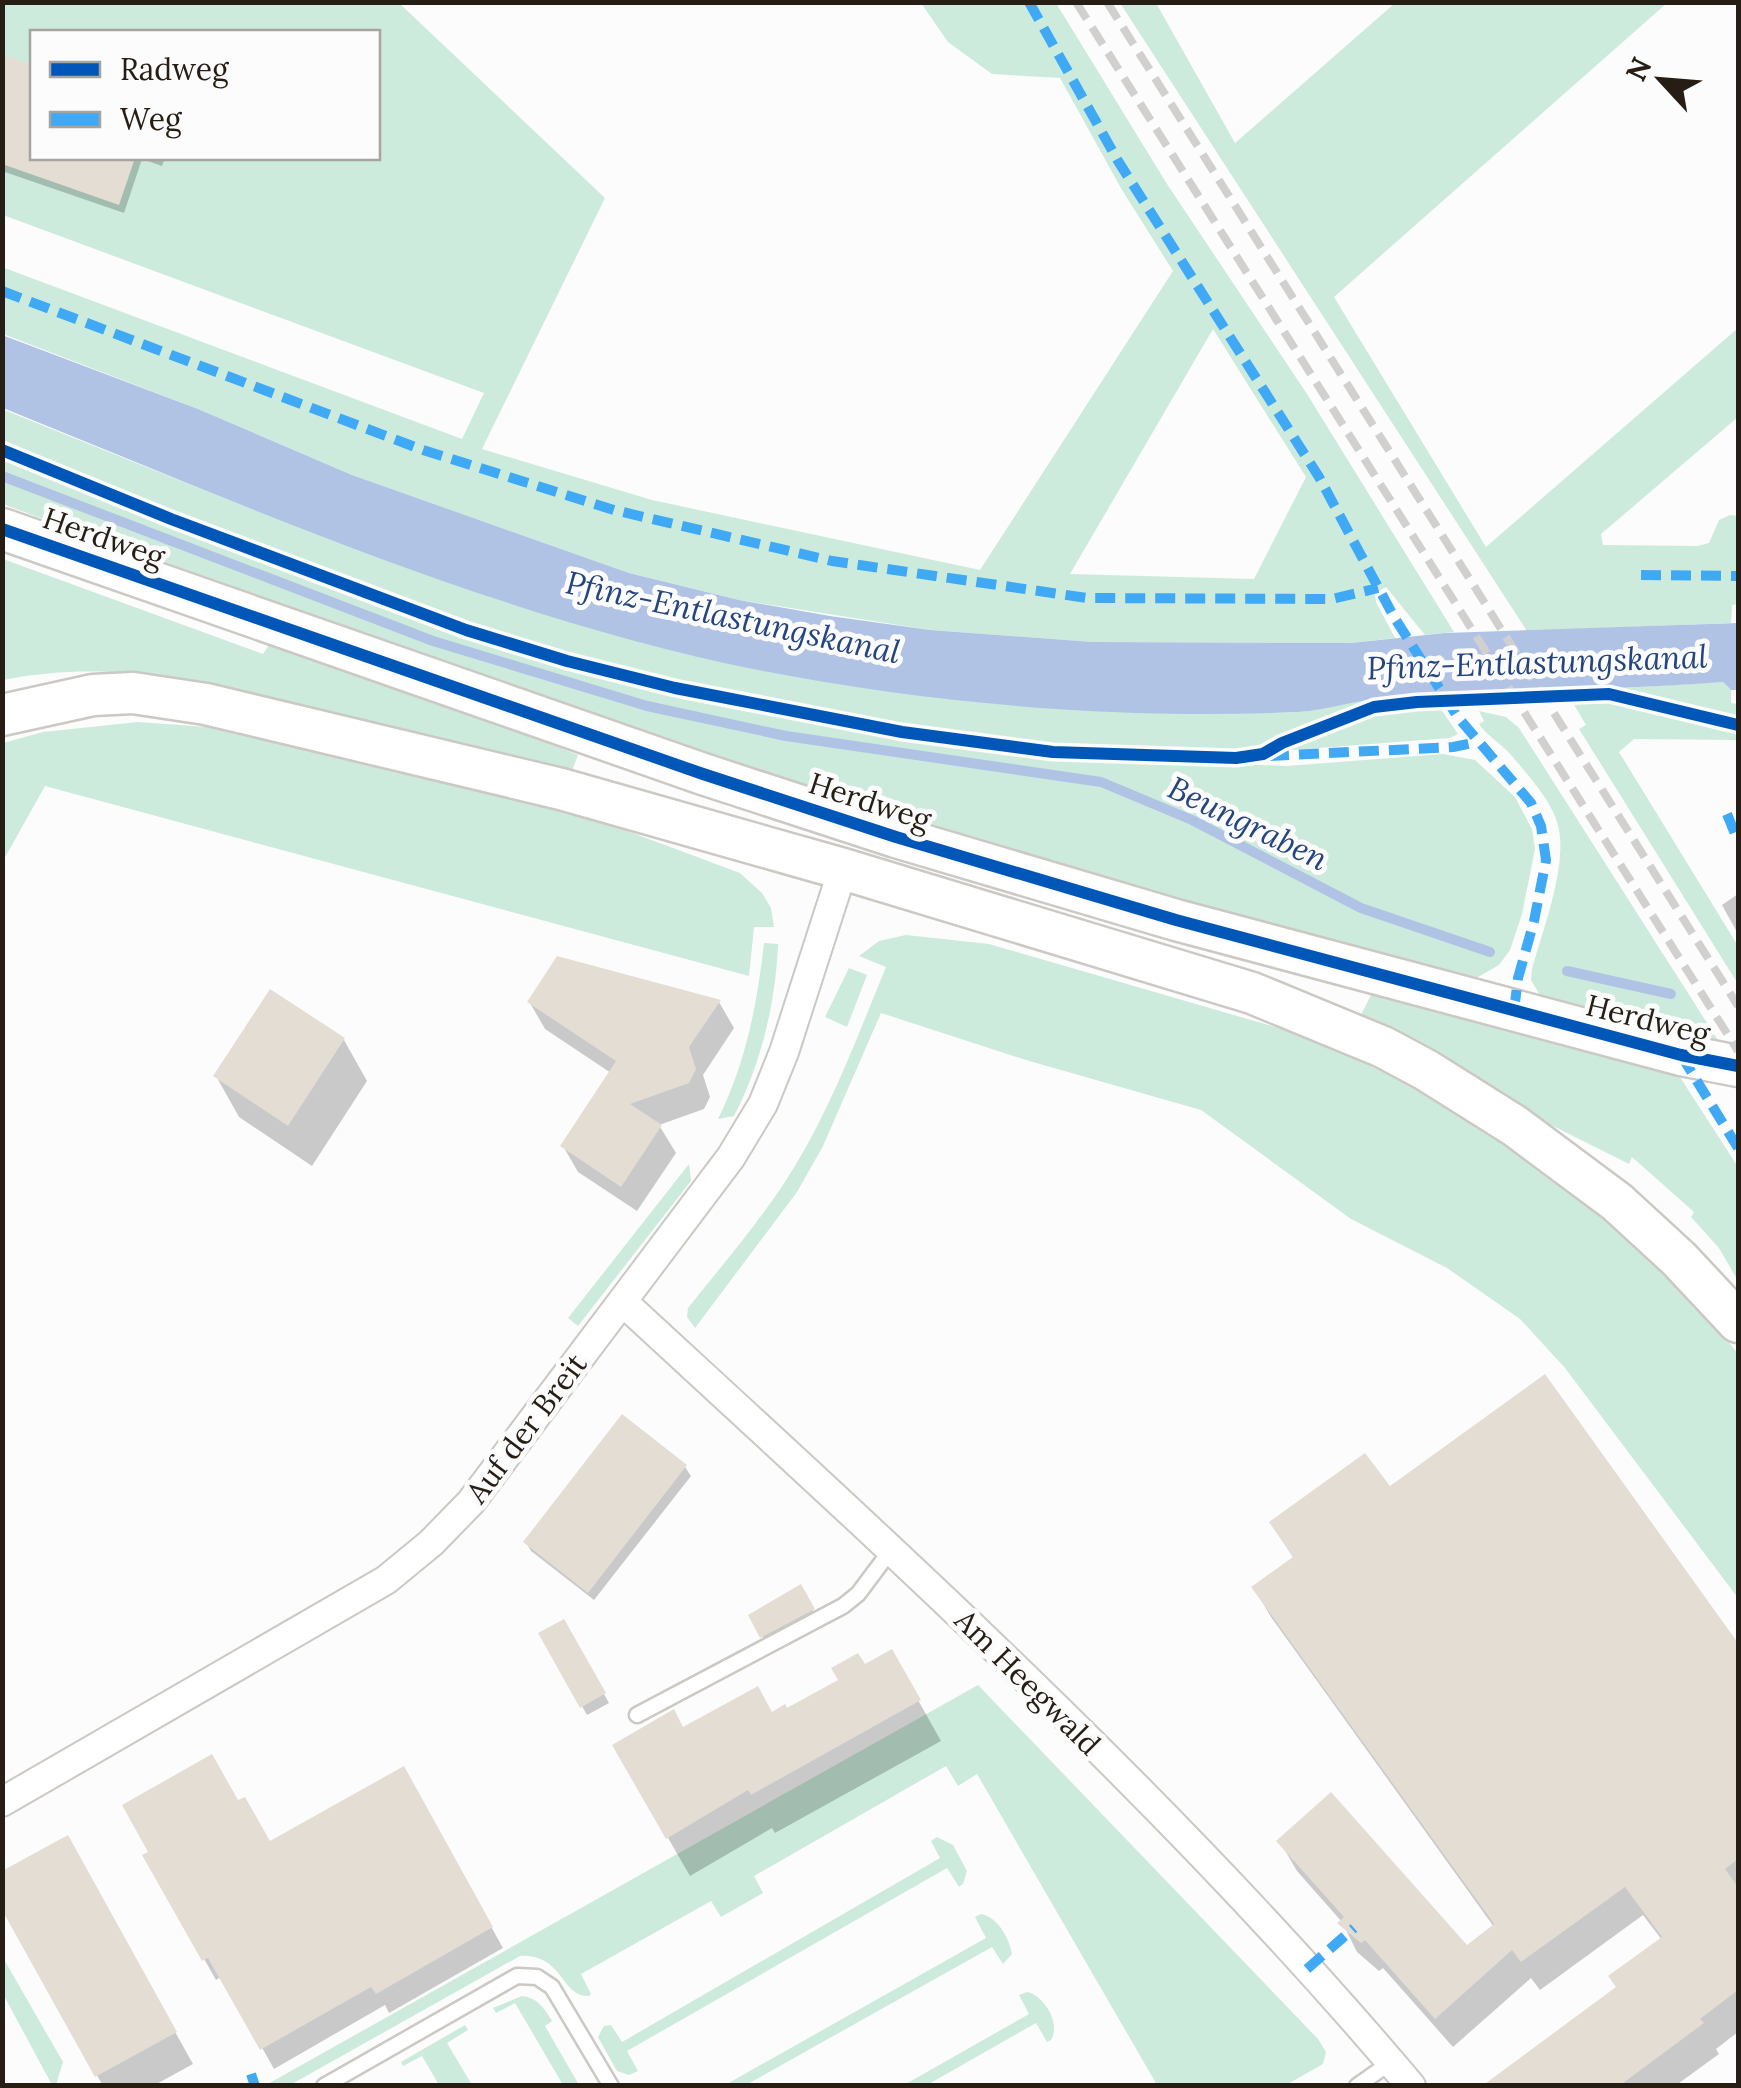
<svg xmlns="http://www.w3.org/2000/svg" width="1741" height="2088" font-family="Lora,serif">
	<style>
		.green { fill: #ccebdc; fill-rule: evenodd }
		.water { fill: #b0c3e5 }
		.shadow { fill: #0003 }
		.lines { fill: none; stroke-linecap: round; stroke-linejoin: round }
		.stream { stroke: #b0c3e5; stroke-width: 10 }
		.building { fill: #e4ddd3 }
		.lane-casing { stroke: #ccc8c3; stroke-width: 19 }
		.street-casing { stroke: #ccc8c3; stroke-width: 32 }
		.secondary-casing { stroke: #ccc8c3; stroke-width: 45 }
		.lane { stroke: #fff; stroke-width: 14 }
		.street { stroke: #fff; stroke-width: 28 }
		.secondary { stroke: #fff; stroke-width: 40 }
		.rail { stroke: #d1d0cf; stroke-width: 8; stroke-dasharray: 20 10; stroke-linecap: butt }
		.quiet { stroke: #3fa9f5; stroke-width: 10; stroke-dasharray: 20 10; stroke-linecap: butt }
		.cycleway-casing { stroke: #fcfcfc; stroke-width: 19 }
		.cycleway { stroke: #0057b8; stroke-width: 12 }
		.labels { text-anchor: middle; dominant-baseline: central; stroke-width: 10; stroke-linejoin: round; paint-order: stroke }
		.street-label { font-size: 30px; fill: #261e15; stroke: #fcfcfc }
		.water-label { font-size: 32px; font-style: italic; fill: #254581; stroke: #fcfcfc }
	</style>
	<rect width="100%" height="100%" fill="#fcfcfc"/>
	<path class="green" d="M3 3H399L605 198 482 449 652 500 980 570 1173 271 1122 190 1060 78 992 74 948 42 921 3H1056L1167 184 1307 394 1454 632 1425 635 1386 587 1375 593 1376 602 1395 638 1351 643 1093 642 930 630 739 600 629 573 352 475 198 409 3 334 2 267 462 439 484 393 3 215ZM32 32H378V158H32ZM1213 329 1306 477 1254 579 1070 574Z
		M1120 3H1156L1235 143 1395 3H1667L1334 297 1486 547 1738 328V417L1601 534 1603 545 1697 546 1709 543 1719 520 1730 515 1738 516V604L1732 605 1731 623 1527 631Z
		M2 409C296 527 584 650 901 691 1019 707 1136 713 1255 712 1270 712 1285 713 1300 712 1322 710 1356 697 1372 702L1244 753 1040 743 967 736 838 717 696 687 535 644 389 596 3 443Z
		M3 456 383 607 506 649 682 699 878 736 1075 757 1286 766 1443 754 1475 760 1515 797 1532 829 1535 849 1522 914 1510 950 1499 965 1471 981C1239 918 1006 855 777 780 517 696 259 601 3 504Z
		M3 559 263 654 271 642 459 708 578 755 570 776C480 748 389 725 297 704 192 681 111 659 3 680Z
		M1723 682 1731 690V703L1738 704V719L1700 713 1623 688Z
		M1573 703H1616L1719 730 1738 732V740L1634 739 1619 752 1738 946V984L1579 729 1586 725Z
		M1438 705 1458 734 1450 738 1292 750V745L1375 711Z
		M1479 711 1506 717 1519 728 1723 1048 1541 997 1531 980 1532 969C1543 929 1571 858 1556 819 1548 797 1527 774 1512 756 1502 744 1489 738 1479 724L1484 721Z
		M138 722 222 728 397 768 614 826 740 873 762 893 771 908 774 927H754L749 976 45 786 3 861V743L43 732Z
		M906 935 989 944 1313 1038 1408 1084 1542 1168 1639 1248 1708 1316 1738 1354V1598L1565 1368 1520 1319 1447 1268 1351 1219 1201 1110 1026 1060 881 1013 823 1146 797 1192 695 1328 687 1317 688 1308C720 1268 754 1228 783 1185 827 1119 856 1040 886 967L859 956 879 941Z
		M764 943 778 944C776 1001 761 1065 734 1116L718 1119C746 1062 757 1005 764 943Z
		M849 968 867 975 847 1027 825 1017Z
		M1372 993 1678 1074 1738 1167V1281L1719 1248 1691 1217 1694 1212 1632 1157 1629 1164 1531 1115 1360 1017Z
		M689 1164 691 1181 578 1326 568 1318Z
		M978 1685 1318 2039 1326 2052 1323 2064 1286 2085H1157L977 1774 958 1786 946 1766 754 1876 763 1893 721 1917 711 1901 581 1974 591 1994 589 1996C561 1998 563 1953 520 1956L290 2085H266Z
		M937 1837 953 1845 967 1871 963 1884 959 1887 947 1868 627 2051 638 2071 629 2075 617 2071 598 2037 604 2026 611 2025 622 2042 940 1858 931 1841Z
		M981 1914C998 1917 1009 1938 1012 1954L1003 1964 992 1947 746 2085H725L986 1938 975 1917Z
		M2 1956 63 2062 56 2085H52L3 1994Z
		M1027 1992C1045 1996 1061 2024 1051 2040L1047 2042 1036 2023 927 2085H904L1029 2014 1019 1995Z
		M522 1996C538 1998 544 2008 552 2021L545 2026 579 2085H563L515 2003 496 2013 493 2008Z
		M465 2025 468 2030 447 2043 472 2085H439L422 2056 403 2066 401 2062Z"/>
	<path class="water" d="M2 335 198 409 352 475 629 573 739 600 830 616 930 630 1093 642 1351 643 1445 633 1738 623V690H1731L1723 682C1611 691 1497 689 1385 698 1356 700 1327 710 1298 712 1121 720 931 704 758 670 497 617 248 507 3 408Z"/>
	<path class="shadow" d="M2 57 32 67V158H165L162 166 142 159 124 213 2 171Z
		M1738 894V934L1722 905Z
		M271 992 344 1040 367 1081 312 1166 239 1117 216 1076Z
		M719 1002 734 1028 703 1075 710 1097 704 1109 659 1125 676 1153 637 1211 578 1172 563 1146 611 1073 545 1029 530 1003Z
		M1545 1378 1738 1647V2032L1716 2049 1719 2054 1675 2086H1506L1618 1989 1662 1940 1643 1915 1540 1990 1531 1978 1453 2047 1383 1968 1379 1971 1357 1952 1342 1922 1297 1871 1280 1842 1467 1949 1494 1927 1271 1617 1254 1588 1294 1559 1272 1523 1389 1490Z
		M685 1467 691 1476 594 1600 531 1551 526 1542Z
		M800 1588 818 1619 768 1646 751 1616Z
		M564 1622 609 1703 587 1715 541 1634Z
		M891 1652 941 1741 775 1833 772 1828 690 1876 615 1746 682 1730 786 1712Z
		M403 1769 503 1948 389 2013 385 2005 274 2069 222 1976 216 1980 146 1856 238 1804 269 1845Z
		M84 1869 193 2064 153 2086H103L2 1905Z"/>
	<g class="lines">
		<path class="stream" d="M2 476 433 641 647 706 786 736 1101 782 1192 820 1361 908 1490 952
			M1567 971 1671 994"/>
	</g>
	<path class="building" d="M2 54 32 65V158H135L119 205 2 164Z
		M557 956 721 1000 689 1047 696 1069 689 1083 630 1104 662 1125 621 1187 560 1146 616 1061 527 1002Z
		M270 989 345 1038 288 1126 213 1076Z
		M1545 1374 1738 1643V1859L1725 1869 1738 1887V1990L1700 2019 1704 2023 1619 2086H1482L1616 1987 1608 1976 1662 1937 1625 1887 1521 1962 1512 1950 1435 2019 1365 1940 1361 1943 1337 1923 1344 1917 1276 1841 1331 1792 1467 1945 1494 1924 1251 1587 1293 1557 1269 1522 1365 1453 1390 1486Z
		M622 1414 687 1465 588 1593 523 1542Z
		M801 1584 815 1609 760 1638 748 1615Z
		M564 1619 606 1693 580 1708 538 1633Z
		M892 1649 921 1700 751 1795 748 1790 666 1839 612 1745 674 1709 683 1727 758 1686 772 1712 785 1704 787 1708 838 1680 831 1668 858 1653 865 1664Z
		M212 1754 238 1800 245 1797 270 1841 404 1766 493 1927 376 1994 371 1987 260 2050 208 1958 202 1961 142 1855 148 1852 122 1805Z
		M68 1835 177 2032 95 2077 2 1910V1871Z"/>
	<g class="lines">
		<defs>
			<path id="lane" d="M637 1715 843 1606 858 1594 891 1550
				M324 2086 517 1976 537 1977 552 1987 611 2086
				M1357 2086 1391 2062"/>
			<path id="street" d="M623 1302C895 1553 1172 1802 1411 2086
				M2 1802 386 1580 431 1543 471 1502 731 1157 763 1104 784 1052 843 869"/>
			<path id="secondary" d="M2 529 703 774 896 837 1176 920 1681 1055 1738 1066
				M2 715 93 695 133 693 206 704 561 789 843 869 1252 993 1383 1047 1426 1070 1515 1126 1617 1202 1679 1259 1738 1322"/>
		</defs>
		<use href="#lane" class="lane-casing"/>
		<use href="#street" class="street-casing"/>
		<use href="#secondary" class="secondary-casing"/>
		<use href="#lane" class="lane"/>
		<use href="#street" class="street"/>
		<use href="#secondary" class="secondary"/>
		<path class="rail" d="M1076 2 1738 1051
			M1107 2 1738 1006"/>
		<path class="quiet" d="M1029 2 1118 161 1319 477 1394 617 1457 716 1531 803 1541 826 1546 860 1534 921 1518 978 1514 1011
			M2 291 423 450 614 510 832 561 1087 598 1332 599 1378 588
			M1641 575 1738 576
			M1269 756 1453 747 1477 742
			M1727 814 1738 841
			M1681 1055 1738 1148
			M1307 1969 1354 1928
			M251 2074 255 2086"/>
		<defs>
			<path id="cycleway" d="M2 450 171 519 466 630 567 661 675 688 902 732 1053 752 1236 758 1263 754 1282 743 1374 707 1417 702 1609 694 1738 725
				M2 529 703 774 896 837 1176 920 1681 1055 1738 1066"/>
		</defs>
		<use href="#cycleway" class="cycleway-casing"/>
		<use href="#cycleway" class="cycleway"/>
	</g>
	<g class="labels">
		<g class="street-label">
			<text transform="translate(104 537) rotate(19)">Herdweg</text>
			<text transform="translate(870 801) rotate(18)">Herdweg</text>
			<text transform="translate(1648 1019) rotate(14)">Herdweg</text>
			<text transform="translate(526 1428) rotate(-53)">Auf der Breit</text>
			<text transform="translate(1028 1682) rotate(45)">Am Heegwald</text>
		</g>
		<g class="water-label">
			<text transform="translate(733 617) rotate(12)">Pfinz-Entlastungskanal</text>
			<text transform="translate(1537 662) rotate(-2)">Pfinz-Entlastungskanal</text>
			<text transform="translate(1248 823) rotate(26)">Beungraben</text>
		</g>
	</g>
	<rect width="1741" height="2088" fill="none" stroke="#261e15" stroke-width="10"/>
	<rect x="30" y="30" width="350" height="130" fill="#fcfcfc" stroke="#a6a3a0" stroke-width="2.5"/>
	<rect x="50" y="62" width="50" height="15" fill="#0057b8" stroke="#a6a3a0" stroke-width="2.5"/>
	<text x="120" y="80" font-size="30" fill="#261e15">Radweg</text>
	<rect x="50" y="112" width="50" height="15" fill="#3fa9f5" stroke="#a6a3a0" stroke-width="2.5"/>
	<text x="120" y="130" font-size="30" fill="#261e15">Weg</text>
	<g transform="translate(1661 80) rotate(296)" stroke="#fcfcfc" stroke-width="8" paint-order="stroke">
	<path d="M0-8L18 38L0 25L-18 38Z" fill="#261e15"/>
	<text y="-15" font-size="28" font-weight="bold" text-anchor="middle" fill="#261e15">N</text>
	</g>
</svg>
